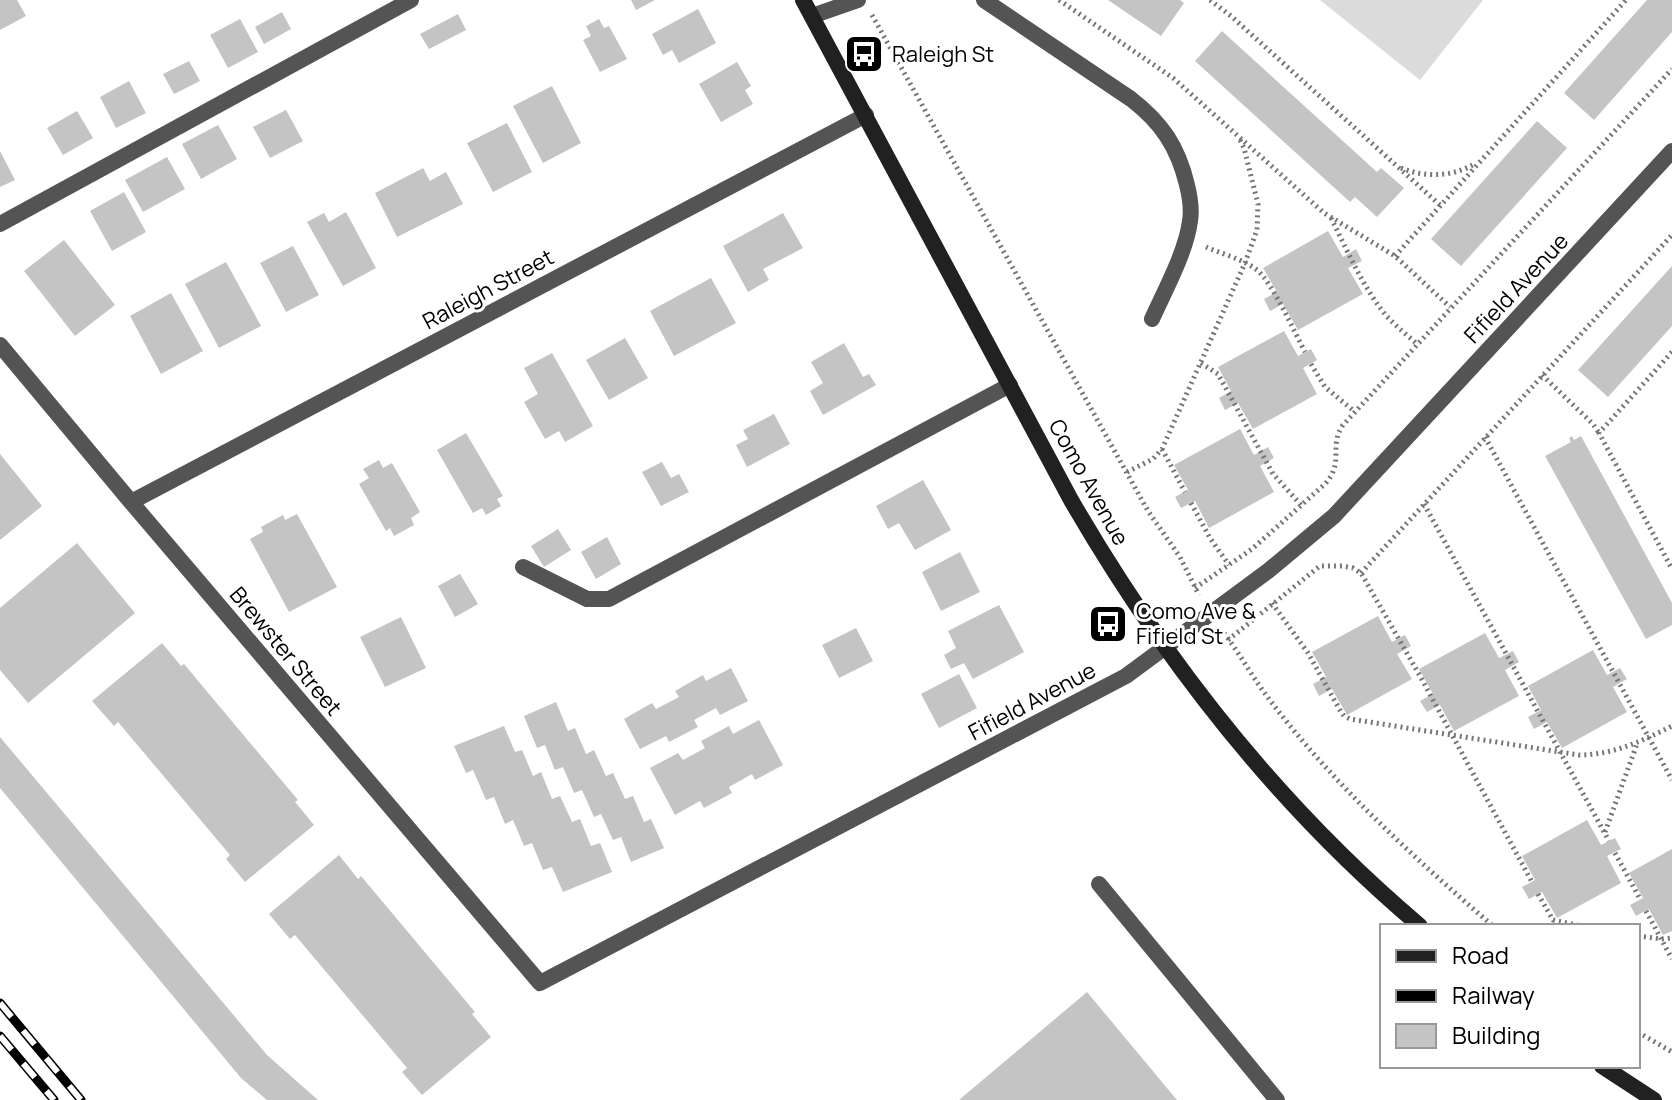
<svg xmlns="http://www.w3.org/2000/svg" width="1672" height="1100" font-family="Manrope,sans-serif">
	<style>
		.green { fill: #dbdbdb }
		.building { fill: #c4c4c4 }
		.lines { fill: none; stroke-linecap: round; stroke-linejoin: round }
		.path { stroke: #767676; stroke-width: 5; stroke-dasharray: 2 4; stroke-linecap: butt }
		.lane { stroke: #545454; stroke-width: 16 }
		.street { stroke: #545454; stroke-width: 16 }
		.secondary { stroke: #212121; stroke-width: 16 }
		.rail-casing { stroke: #000; stroke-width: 9 }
		.rail { stroke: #fff; stroke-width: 6; stroke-dasharray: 18; stroke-linecap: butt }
		.labels { text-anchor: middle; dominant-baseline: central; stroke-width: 6; stroke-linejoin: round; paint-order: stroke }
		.poi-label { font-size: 22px; fill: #000; stroke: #fff; text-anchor: start }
		.street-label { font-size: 22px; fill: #000; stroke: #fff }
	</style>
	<rect width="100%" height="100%" fill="#fff"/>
	<path class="green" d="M1320 0H1483L1420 80Z"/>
	<path class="building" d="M0 0H17L26 16 0 30Z
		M631 0H655L636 10Z
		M1108 0H1180L1184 3 1161 36Z
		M1647 0H1672V32L1594 120 1564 93Z
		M698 9 716 43 679 63 672 50 663 55 652 34Z
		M282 12 291 29 264 44 255 27Z
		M458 14 466 30 429 49 420 34Z
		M240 19 258 52 228 68 210 35Z
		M599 19 604 28 609 26 627 59 600 72 583 40 591 36 586 26Z
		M1222 31 1377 172 1381 168 1404 188 1377 217 1355 197 1350 202 1195 61Z
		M189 61 200 81 174 94 163 74Z
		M737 62 751 86 745 90 753 104 721 122 699 84Z
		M129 81 146 113 116 128 100 97Z
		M552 86 581 143 543 163 513 106Z
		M286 110 303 141 270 158 253 127Z
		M77 111 93 138 63 155 47 128Z
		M1537 121 1567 148 1461 266 1431 239Z
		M507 123 532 172 493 192 467 143Z
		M218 125 237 159 201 179 182 144Z
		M0 151 15 180 0 187Z
		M167 157 185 189 143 212 125 180Z
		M423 168 430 181 446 172 463 204 397 237 375 193Z
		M124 192 146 232 112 251 90 211Z
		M346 212 376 268 343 286 307 222 324 213 329 222Z
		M783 213 803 248 763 269 769 280 748 292 723 246Z
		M1328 231 1343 257 1356 249 1362 261 1348 268 1363 294 1298 330 1283 304 1270 311 1264 299 1277 292 1263 268Z
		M64 240 115 305 75 336 24 271Z
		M293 246 319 295 286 312 260 263Z
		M226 262 261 326 219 348 185 284Z
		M1672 266V326L1608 397 1578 370Z
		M711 278 736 323 674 356 650 311Z
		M171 293 203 351 161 374 130 316Z
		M1284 331 1298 356 1311 349 1317 360 1303 368 1317 394 1253 429 1238 403 1225 410 1219 398 1231 391 1218 367Z
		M625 338 648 378 609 400 586 360Z
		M844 343 863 377 869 374 876 385 823 415 810 391 823 383 811 362Z
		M552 353 593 426 565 442 559 431 545 439 524 402 538 394 524 368Z
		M774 414 790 444 747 467 736 445 748 439 743 430Z
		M1240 429 1254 455 1268 447 1274 458 1260 466 1274 492 1209 528 1195 501 1181 508 1175 497 1188 490 1174 465Z
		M466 433 503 496 497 499 501 506 486 515 482 508 473 513 437 450Z
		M1572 436 1574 440 1581 436 1672 603V625L1646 639 1545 456 1571 442 1569 438Z
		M0 454 42 506 0 540Z
		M379 460 383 468 392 463 420 512 411 518 414 525 394 536 390 528 386 531 359 484 369 478 363 469Z
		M662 462 671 478 679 474 689 492 661 506 642 472Z
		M923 480 951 530 915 550 899 523 888 529 876 506Z
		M297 514 337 587 289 612 250 539 263 532 261 527 283 515 285 520Z
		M558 529 571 550 544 567 531 546Z
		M607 537 621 564 596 579 581 552Z
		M77 543 135 613 28 703 0 670V608Z
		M960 552 980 592 941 611 922 572Z
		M460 574 478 604 455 617 438 586Z
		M999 605 1024 652 973 679 964 663 951 669 944 655 956 648 948 631Z
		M1378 616 1392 642 1405 635 1411 646 1397 654 1412 679 1347 715 1332 689 1319 696 1313 684 1326 677 1312 652Z
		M401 617 426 668 385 687 360 637Z
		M856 628 873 661 839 678 822 645Z
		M1485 633 1499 658 1513 651 1519 662 1505 670 1519 696 1454 731 1440 705 1427 712 1420 701 1433 694 1419 669Z
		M162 643 181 666 184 664 298 800 295 802 314 825 245 882 226 859 230 855 118 722 114 726 92 701Z
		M1593 650 1607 675 1620 668 1627 679 1613 687 1627 712 1562 748 1547 722 1534 729 1528 717 1541 710 1528 686Z
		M731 668 748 701 720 715 716 708 694 720 698 727 669 742 666 736 640 749 624 719 652 703 656 709 679 697 675 691 703 675 706 681Z
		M959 674 977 708 939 728 921 694Z
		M556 702 568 731 575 728 586 754 594 750 606 776 613 773 625 799 633 796 644 822 651 819 664 848 631 862 621 837 613 840 601 814 594 817 582 790 574 793 563 767 555 770 545 745 537 748 524 716Z
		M759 720 783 765 755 780 752 774 729 787 732 793 704 808 700 801 675 815 650 768 678 753 683 760 705 748 701 741 729 726 733 734Z
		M504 726 515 752 522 750 533 776 541 772 552 799 560 796 572 822 580 819 591 846 600 843 612 872 563 892 552 867 543 870 532 843 524 846 513 820 505 824 494 797 486 800 473 770 466 773 454 746Z
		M0 737 267 1055 318 1100H267L241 1078 0 788Z
		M1587 820 1601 845 1615 838 1621 849 1607 856 1621 883 1557 918 1542 892 1529 899 1522 887 1535 880 1522 856Z
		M1672 849V931L1663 935 1649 909 1636 916 1630 905 1643 898 1629 873Z
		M339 855 358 879 361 876 475 1012 472 1014 491 1037 422 1095 402 1072 407 1068 295 935 290 939 269 914Z
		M1087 992 1177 1100H959Z"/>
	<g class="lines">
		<path class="path" d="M1059 0 1173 78 1324 213 1395 256 1450 307
			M1210 0 1231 16 1440 205
			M872 15 1148 511 1180 557 1199 595
			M1401 168C1426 178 1453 177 1476 163
			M1331 218C1347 250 1362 285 1384 313 1393 324 1406 334 1417 344
			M1206 247C1222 254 1243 259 1257 270 1272 282 1295 333 1305 352
			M1395 256 1626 0
			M1672 352 1599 433 1672 569
			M1201 363 1218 374 1273 474 1301 505
			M1311 364 1325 387 1355 412
			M1542 375 1593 424 1599 433
			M1485 437 1672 780
			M1162 449 1185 492
			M1127 472 1153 459 1162 449 1245 263 1257 230 1258 204 1244 148 1240 140
			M1191 503 1210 538 1229 565
			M1424 504 1609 841
			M1361 573 1672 235
			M1195 588 1252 549 1325 484C1345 462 1328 447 1343 425L1672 69
			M1272 603 1308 653 1341 712 1344 716 1350 719 1579 755C1613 755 1642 741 1672 726
			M1224 633C1240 654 1253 678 1269 699 1333 784 1413 857 1493 926
			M1228 640 1320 566H1342L1353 568 1361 573 1420 676 1532 882
			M1605 832 1637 744
			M1615 853 1640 899
			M1538 894 1553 920 1581 926
			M1646 911 1672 959
			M1638 936 1661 939 1672 938
			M1638 1032 1672 1052"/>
		<path class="lane" d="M0 224 411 0
			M523 567 587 599H609L1010 385
			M1099 884 1277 1100"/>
		<path class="street" d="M984 0 1131 99C1162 123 1178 147 1187 185 1190 197 1192 209 1190 221 1186 252 1165 290 1152 319
			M812 16 858 0
			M0 345 131 502 540 983 1126 676 1268 571 1334 516 1672 151
			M131 502 866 115"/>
		<path class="secondary" d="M803 0 1071 500C1163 659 1279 807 1420 926
			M1602 1066 1654 1100"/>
		<defs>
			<path id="rail" d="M0 1003 81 1100
				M0 1036 54 1100"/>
		</defs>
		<use href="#rail" class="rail-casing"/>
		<use href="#rail" class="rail"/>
	</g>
	<defs>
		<symbol id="bus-square" viewBox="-11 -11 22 22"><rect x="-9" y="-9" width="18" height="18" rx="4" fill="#000" stroke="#fff"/><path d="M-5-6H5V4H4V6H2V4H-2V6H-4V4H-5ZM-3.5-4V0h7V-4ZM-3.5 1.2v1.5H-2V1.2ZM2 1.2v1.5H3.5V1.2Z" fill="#fff"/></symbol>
	</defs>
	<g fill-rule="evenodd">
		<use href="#bus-square" x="842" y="32" width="44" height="44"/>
		<use href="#bus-square" x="1086" y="602" width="44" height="44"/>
	</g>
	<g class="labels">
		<g class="poi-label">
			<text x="892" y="54">Raleigh St</text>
			<text x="1136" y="611">Como Ave &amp;<tspan x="1136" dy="25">Fifield St</tspan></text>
		</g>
		<g class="street-label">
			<text transform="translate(1516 288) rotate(-47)">Fifield Avenue</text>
			<text transform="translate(488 289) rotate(-28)">Raleigh Street</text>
			<text transform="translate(1089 482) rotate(61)">Como Avenue</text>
			<text transform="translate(286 651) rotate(50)">Brewster Street</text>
			<text transform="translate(1032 701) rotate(-28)">Fifield Avenue</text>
		</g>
	</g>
	<rect x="1380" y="924" width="260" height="144" fill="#ffffff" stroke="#999999" stroke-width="2"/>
	<rect x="1396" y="950" width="40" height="12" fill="#212121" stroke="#999999" stroke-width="2"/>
	<text x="1452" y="964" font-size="24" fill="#000000">Road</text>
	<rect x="1396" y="990" width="40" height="12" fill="#000000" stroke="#999999" stroke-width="2"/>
	<text x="1452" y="1004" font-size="24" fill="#000000">Railway</text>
	<rect x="1396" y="1024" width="40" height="24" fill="#c4c4c4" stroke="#999999" stroke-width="2"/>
	<text x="1452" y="1044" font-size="24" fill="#000000">Building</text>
</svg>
